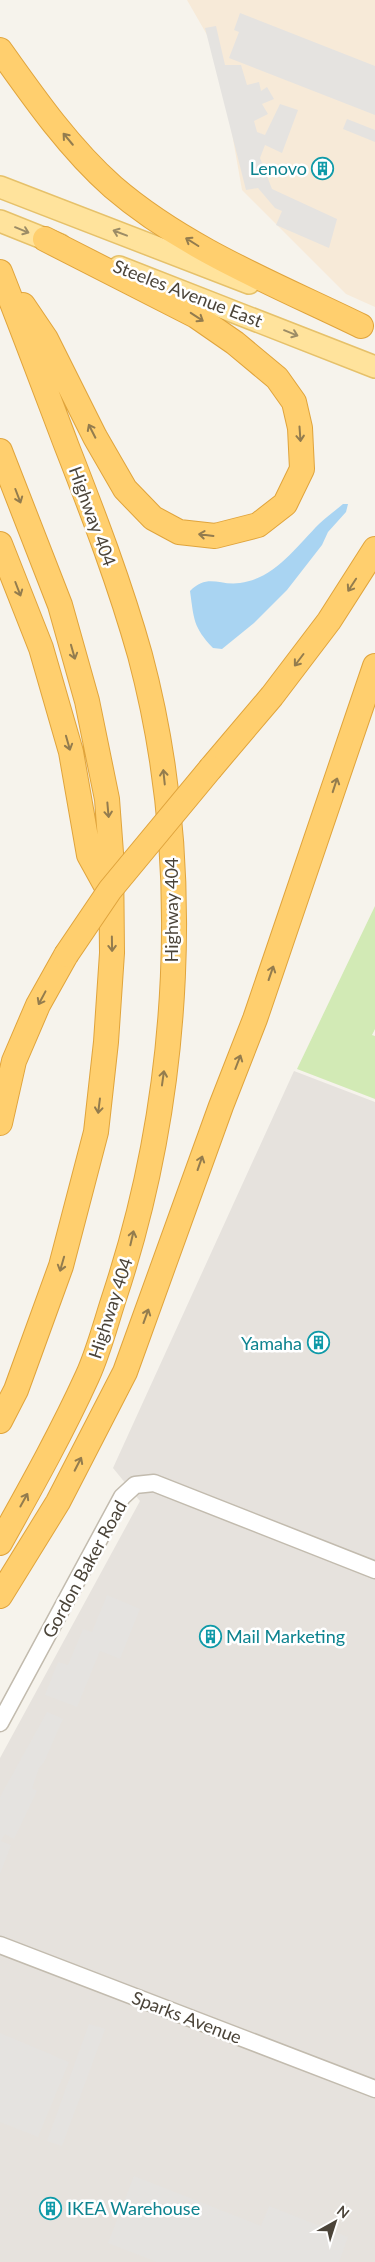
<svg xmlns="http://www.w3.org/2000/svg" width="375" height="2262" font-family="Lato,sans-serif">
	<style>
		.commercial { fill: #f7ead8 }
		.industrial { fill: #e6e2dd }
		.green { fill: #d2eab5 }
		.parking { fill: #e5e3e0 }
		.water { fill: #a9d4f2 }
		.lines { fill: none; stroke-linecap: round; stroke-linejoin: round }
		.minor-casing { stroke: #c2bbae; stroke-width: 19 }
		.major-casing { stroke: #e6c16a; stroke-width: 24 }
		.highway-casing { stroke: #e0a43c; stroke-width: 26 }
		.minor { stroke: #fff; stroke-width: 16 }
		.major { stroke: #ffe39c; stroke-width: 21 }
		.highway { stroke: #ffcf6e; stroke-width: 24 }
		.highway-bridge-casing { stroke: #e0a43c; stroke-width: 26; stroke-linecap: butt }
		.highway-bridge { stroke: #ffcf6e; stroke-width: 24 }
		.oneway { stroke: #937c4e }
		.oneway2 { stroke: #9c8c66 }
		.labels { text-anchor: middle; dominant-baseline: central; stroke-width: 5; stroke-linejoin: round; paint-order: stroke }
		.culture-label { font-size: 18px; fill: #0d838f; stroke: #fff; text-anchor: end }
		.street-label { font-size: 18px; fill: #4b4439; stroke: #fff }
	</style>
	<rect width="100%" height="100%" fill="#f6f3ec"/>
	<path class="commercial" d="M187 0H375V307L346 294 242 190 218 54Z"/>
	<path class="industrial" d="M294 1071 375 1102V2262H0V1758L140 1501 113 1468Z"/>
	<path class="green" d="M375 906V1029L372 1035 375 1036V1099L297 1069Z"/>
	<path class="parking" d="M240 13 375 66V115L229 58 239 32 234 30Z
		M216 26 225 65H241L247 85 259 82 261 91 267 87 274 99 262 104 268 114 254 121 257 132 265 135 280 104 298 110 282 153 265 145 260 158 272 189 337 219 329 248 276 225 282 211 275 208 258 188 246 190 205 28Z
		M347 119 375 130V142L343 129Z
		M107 1595 140 1609 120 1659 100 1651 77 1707 45 1695 58 1662 68 1665 83 1629 92 1632Z
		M47 1712 63 1719 44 1762 39 1768 32 1788 37 1791 14 1839 5 1834 1 1841 11 1845 0 1874V1797Z
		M89 2024 105 2029 62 2146 47 2141Z
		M0 2033 69 2062 38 2137 0 2122Z
		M134 2176 261 2226 269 2206 348 2237 339 2262H157L108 2243Z"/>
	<path class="water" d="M343 504H348L346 512 328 532 322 545 287 590 254 623 222 649 213 648C193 627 194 619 190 591 208 573 219 586 240 583 274 579 297 546 319 524 326 517 335 511 343 504Z"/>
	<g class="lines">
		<defs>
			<path id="minor" d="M0 1723 122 1497 135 1485 154 1483 375 1570
				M0 1945 375 2089"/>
			<path id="major" d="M0 187 249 283
				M0 221 60 245
				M119 267 375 367"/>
			<path id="highway" d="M0 50C34 98 69 148 113 187 185 249 277 285 361 326
				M0 272C23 330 45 389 67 447 94 516 120 584 140 655 195 861 181 1094 115 1295 106 1322 99 1351 87 1377 61 1434 30 1489 0 1543
				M23 305 46 339 95 437 125 489 153 518 179 532 215 536 258 525 285 504 302 469 300 428 294 402 277 378 235 343 196 316 45 239
				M0 451 60 605 87 701 107 799 111 853 112 953 106 1042 96 1132 61 1266 16 1390 0 1421
				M0 544 41 648 71 752 89 855 110 893
				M211 768 272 696 329 621 375 549
				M0 1123 14 1061 38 1005 66 955
				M0 1596 58 1502 125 1372 221 1106 255 1019 375 666"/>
		</defs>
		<use href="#minor" class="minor-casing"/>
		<use href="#major" class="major-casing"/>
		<use href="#highway" class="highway-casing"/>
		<use href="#minor" class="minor"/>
		<use href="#major" class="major"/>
		<use href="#highway" class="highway"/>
		<defs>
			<path id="highway-bridge" d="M66 955 110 890 211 768"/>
		</defs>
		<use href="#highway-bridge" class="highway-bridge-casing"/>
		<use href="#highway-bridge" class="highway-bridge"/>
	</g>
	<defs><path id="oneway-shaft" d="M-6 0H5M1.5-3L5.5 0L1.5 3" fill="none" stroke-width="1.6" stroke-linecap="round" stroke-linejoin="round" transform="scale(1.25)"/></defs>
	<g class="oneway">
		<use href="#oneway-shaft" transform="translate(68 139) rotate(-130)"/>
		<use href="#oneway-shaft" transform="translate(192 242) rotate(-148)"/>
		<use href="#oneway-shaft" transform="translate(197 317) rotate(33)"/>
		<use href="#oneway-shaft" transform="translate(92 431) rotate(-117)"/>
		<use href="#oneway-shaft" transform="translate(300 434) rotate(86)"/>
		<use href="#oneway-shaft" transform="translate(18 496) rotate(69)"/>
		<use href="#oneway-shaft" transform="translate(206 535) rotate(-173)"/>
		<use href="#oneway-shaft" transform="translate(352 585) rotate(123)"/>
		<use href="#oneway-shaft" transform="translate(18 589) rotate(69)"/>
		<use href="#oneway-shaft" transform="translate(73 652) rotate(74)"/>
		<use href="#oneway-shaft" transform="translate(299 660) rotate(127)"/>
		<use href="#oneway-shaft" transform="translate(68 743) rotate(74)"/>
		<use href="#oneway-shaft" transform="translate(164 777) rotate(-96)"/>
		<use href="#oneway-shaft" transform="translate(335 785) rotate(-72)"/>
		<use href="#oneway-shaft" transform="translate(108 810) rotate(85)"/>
		<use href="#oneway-shaft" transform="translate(112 944) rotate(89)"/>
		<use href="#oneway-shaft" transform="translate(271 973) rotate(-71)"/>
		<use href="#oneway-shaft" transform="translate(42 998) rotate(118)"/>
		<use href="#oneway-shaft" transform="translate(238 1062) rotate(-69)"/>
		<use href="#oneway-shaft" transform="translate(163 1078) rotate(-82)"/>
		<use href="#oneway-shaft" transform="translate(99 1106) rotate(97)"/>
		<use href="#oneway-shaft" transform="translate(200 1163) rotate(-71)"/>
		<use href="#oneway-shaft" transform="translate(132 1238) rotate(-77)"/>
		<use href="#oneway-shaft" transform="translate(62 1264) rotate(106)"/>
		<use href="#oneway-shaft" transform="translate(146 1316) rotate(-70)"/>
		<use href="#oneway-shaft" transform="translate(78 1464) rotate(-63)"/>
		<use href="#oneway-shaft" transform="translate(24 1500) rotate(-61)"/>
	</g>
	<g class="oneway2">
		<use href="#oneway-shaft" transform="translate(22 230) rotate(22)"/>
		<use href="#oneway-shaft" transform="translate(120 233) rotate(-159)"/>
		<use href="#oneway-shaft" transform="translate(291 333) rotate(22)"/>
	</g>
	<defs>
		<symbol id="building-ring" viewBox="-11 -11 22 22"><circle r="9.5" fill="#fff" stroke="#0f9aa8" stroke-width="1.5"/><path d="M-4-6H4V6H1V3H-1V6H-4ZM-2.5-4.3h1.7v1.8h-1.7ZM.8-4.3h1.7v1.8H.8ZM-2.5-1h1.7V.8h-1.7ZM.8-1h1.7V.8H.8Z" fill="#0f9aa8"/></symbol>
	</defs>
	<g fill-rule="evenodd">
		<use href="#building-ring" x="310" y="156" width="25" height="25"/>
		<use href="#building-ring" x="306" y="1330" width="25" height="25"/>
		<use href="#building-ring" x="198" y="1624" width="25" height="25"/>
		<use href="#building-ring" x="38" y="2196" width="25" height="25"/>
	</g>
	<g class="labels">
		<g class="culture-label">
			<text x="307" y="168">Lenovo</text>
			<text x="302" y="1343">Yamaha</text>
			<text x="226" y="1636" text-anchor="start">Mail Marketing</text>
			<text x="67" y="2208" text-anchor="start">IKEA Warehouse</text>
		</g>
		<g class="street-label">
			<text transform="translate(188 293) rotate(21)">Steeles Avenue East</text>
			<text transform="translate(93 516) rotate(70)">Highway 404</text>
			<text transform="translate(171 910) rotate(-90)">Highway 404</text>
			<text transform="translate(110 1308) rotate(-72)">Highway 404</text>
			<text transform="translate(84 1569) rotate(-61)">Gordon Baker Road</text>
			<text transform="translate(187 2017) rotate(21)">Sparks Avenue</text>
		</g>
	</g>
	<g transform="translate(335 2222) rotate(39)" stroke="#ffffff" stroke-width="4" paint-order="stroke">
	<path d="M0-4L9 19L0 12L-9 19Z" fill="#4b4439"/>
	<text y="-8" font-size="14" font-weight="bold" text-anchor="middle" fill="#4b4439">N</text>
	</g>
</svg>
